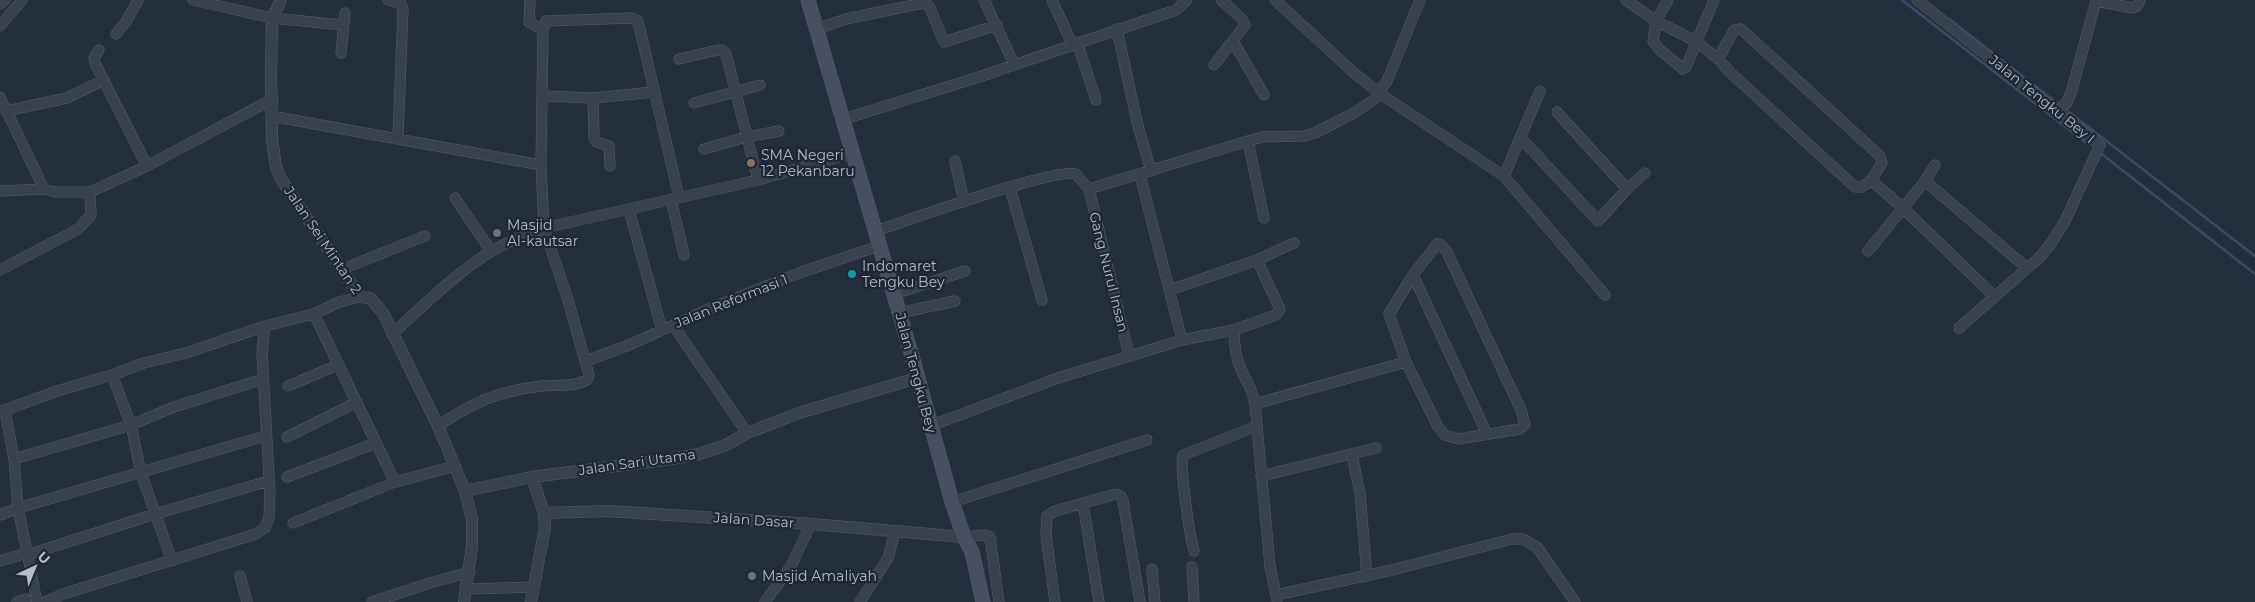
<svg xmlns="http://www.w3.org/2000/svg" width="2255" height="602" font-family="Montserrat,sans-serif">
	<style>
		.lines { fill: none; stroke-linecap: round; stroke-linejoin: round }
		.stream { stroke: #394c67; stroke-width: 2.5 }
		.minor-casing { stroke: #565f6c; stroke-width: 11 }
		.tertiary-casing { stroke: #565f6c; stroke-width: 12 }
		.secondary-casing { stroke: #565f6c; stroke-width: 15 }
		.minor { stroke: #38414e; stroke-width: 10 }
		.tertiary { stroke: #38414e; stroke-width: 11 }
		.secondary { stroke: #465061; stroke-width: 14 }
		.education-dot { fill: #8d6e63; stroke: #1d2633; stroke-width: 2 }
		.worship-dot { fill: #6b7280; stroke: #1d2633; stroke-width: 2 }
		.culture-dot { fill: #0f9aa8; stroke: #1d2633; stroke-width: 2 }
		.labels { text-anchor: middle; dominant-baseline: central; stroke-width: 4.5; stroke-linejoin: round; paint-order: stroke }
		.street-label { font-size: 14px; fill: #b4bcc9; stroke: #1d2633 }
		.poi-label { font-size: 14px; fill: #b4bcc9; stroke: #1d2633; text-anchor: start }
	</style>
	<rect width="100%" height="100%" fill="#242f3e"/>
	<g class="lines">
		<path class="stream" d="M1902 0 2086 143
			M1949 19 2057 103
			M2069 112 2255 256
			M2103 155 2255 274"/>
		<defs>
			<path id="minor" d="M193 0 272 18 343 25
				M388 0 400 3 403 9 398 139
				M530 0 529 22 543 30
				M984 0 1014 64
				M1052 0 1072 44
				M1275 0 1353 72 1379 93 1504 176 1540 91
				M1626 0 1656 21 1697 42 1718 59 1732 74 1855 187H1862L1871 180
				M1668 0 1656 21 1653 41 1658 48 1683 69 1686 67 1714 0
				M1917 0 2100 145 2065 221 2052 242 2040 257 1959 328
				M0 4 5 0
				M0 26 22 0
				M817 29 846 19 923 3 929 6 944 42 997 25
				M1117 29 1137 122 1151 171
				M116 34 126 22 138 0
				M1233 41 1264 95
				M1077 42 1096 100
				M99 50 94 58 95 63 147 166
				M341 53 345 13
				M679 59 718 50H722L726 54 758 180
				M1718 59 1734 30 1741 29 1880 156 1882 163 1871 180 1903 208 1994 296
				M1214 65 1245 25 1241 18 1221 0
				M543 96 593 98 654 92
				M0 97 44 189
				M593 98 594 138 597 142 609 146 610 166
				M694 103 760 85
				M6 111 67 98 104 80
				M2059 111 2067 102 2071 93 2096 1 2133 8 2137 6 2140 0
				M271 116 541 165
				M844 119 979 77 1176 10 1187 0
				M1521 138 1598 221 1627 189 1557 112
				M1248 141 1264 218
				M704 149 746 137 779 131
				M955 161 964 202
				M1140 175 1182 340
				M1504 176 1605 295
				M1925 181 2027 268
				M1010 188 1042 300
				M1089 189 1129 355
				M1627 189 1645 173
				M0 191 44 189 56 192H90L147 166 273 99
				M455 198 491 251
				M671 199 684 255
				M629 210 662 330
				M876 231C906 221 1056 167 1076 174L1089 189 1248 141 1262 137 1304 136 1315 133 1354 113 1375 99 1387 81 1420 0
				M1437 244H1440L1447 252 1521 410 1525 424 1520 429 1458 439 1445 435 1438 427 1406 362 1389 314 1413 275Z
				M1868 251 1925 181 1935 165
				M343 269 425 236
				M0 270 78 229 91 215 90 192
				M1413 275 1487 434
				M1170 290 1257 260 1294 243
				M894 294 965 271
				M899 313 955 301
				M314 314 395 482
				M673 325 747 433
				M1234 330C1234 344 1236 359 1242 372 1249 385 1252 390 1255 404L1270 566 1277 600
				M392 334C421 308 458 271 492 251 508 241 526 235 544 228L758 180 852 153
				M586 361 629 345 711 308 799 273 879 246
				M112 375 131 425 141 473 172 561
				M288 386 338 365
				M1255 404 1406 362
				M5 410 57 391 112 375 144 363 186 353 265 326
				M0 411 5 410 14 459 18 508 37 602
				M438 426C473 402 499 391 541 386 557 385 573 387 587 380L589 375 568 300 544 228 541 165 543 30 546 21 632 18 638 21 679 197
				M930 426 1058 378 1182 340 1234 330 1276 315 1280 309 1257 260
				M287 437 357 402
				M1352 454 1360 494 1367 576
				M14 459 131 425 174 407 263 379
				M1261 476 1376 448
				M287 477 376 443
				M952 502 1147 440
				M1083 503 1099 602
				M18 508 265 436
				M0 515 13 510
				M293 523 395 482 455 466
				M964 537 986 535 990 537 999 602
				M1194 551C1190 537 1179 465 1183 455L1257 426
				M27 555 155 514 269 481
				M0 561 20 555
				M1192 567 1194 602
				M1152 569 1155 602
				M240 576 247 602
				M467 589 534 587
				M1276 595 1392 570 1512 539H1523L1537 547 1575 602
				M17 602 26 599
				M45 602 63 594 256 534 265 528 269 518 270 493 262 352 265 326 314 314 339 302 360 297
				M372 602 430 583 470 572
				M765 602 791 566 811 524
				M860 602 888 558 895 532
				M1055 602 1046 535 1047 516 1055 511 1116 494 1121 496 1123 501 1140 602"/>
			<path id="tertiary" d="M281 0 272 18 271 75 272 140 276 167 281 179 360 297 370 298 383 313 438 426 465 491 472 519V546L464 602
				M465 491 532 477 671 459 699 454 726 445 747 433 799 413 917 378
				M544 513 608 511 811 524 964 537
				M531 602 545 527 544 513 532 477"/>
			<path id="secondary" d="M808 0 913 360 952 502 964 537 972 552 983 602"/>
		</defs>
		<use href="#minor" class="minor-casing"/>
		<use href="#tertiary" class="tertiary-casing"/>
		<use href="#secondary" class="secondary-casing"/>
		<use href="#minor" class="minor"/>
		<use href="#tertiary" class="tertiary"/>
		<use href="#secondary" class="secondary"/>
	</g>
	<circle class="education-dot" cx="751" cy="163" r="5"/>
	<g class="worship-dot">
		<circle cx="497" cy="233" r="5"/>
		<circle cx="752" cy="576" r="5"/>
	</g>
	<circle class="culture-dot" cx="852" cy="274" r="5"/>
	<g class="labels">
		<g class="street-label">
			<text transform="translate(2042 99) rotate(39)">Jalan Tengku Bey I</text>
			<text transform="translate(323 240) rotate(56)">Jalan Sei Mintan 2</text>
			<text transform="translate(1109 272) rotate(76)">Gang Nurul Insan</text>
			<text transform="translate(731 301) rotate(-22)">Jalan Reformasi 1</text>
			<text transform="translate(916 373) rotate(75)">Jalan Tengku Bey</text>
			<text transform="translate(637 462) rotate(-8)">Jalan Sari Utama</text>
			<text transform="translate(754 520) rotate(4)">Jalan Dasar</text>
		</g>
		<g class="poi-label">
			<text x="761" y="155">SMA Negeri<tspan x="761" dy="16">12 Pekanbaru</tspan></text>
			<text x="507" y="225">Masjid<tspan x="507" dy="16">Al-kautsar</tspan></text>
			<text x="862" y="266">Indomaret<tspan x="862" dy="16">Tengku Bey</tspan></text>
			<text x="762" y="576">Masjid Amaliyah</text>
		</g>
	</g>
	<g transform="translate(35 567) rotate(44)" stroke="#1d2633" stroke-width="4" paint-order="stroke">
	<path d="M0-4L9 19L0 12L-9 19Z" fill="#b4bcc9"/>
	<text y="-8" font-size="14" font-weight="bold" text-anchor="middle" fill="#b4bcc9">U</text>
	</g>
</svg>
